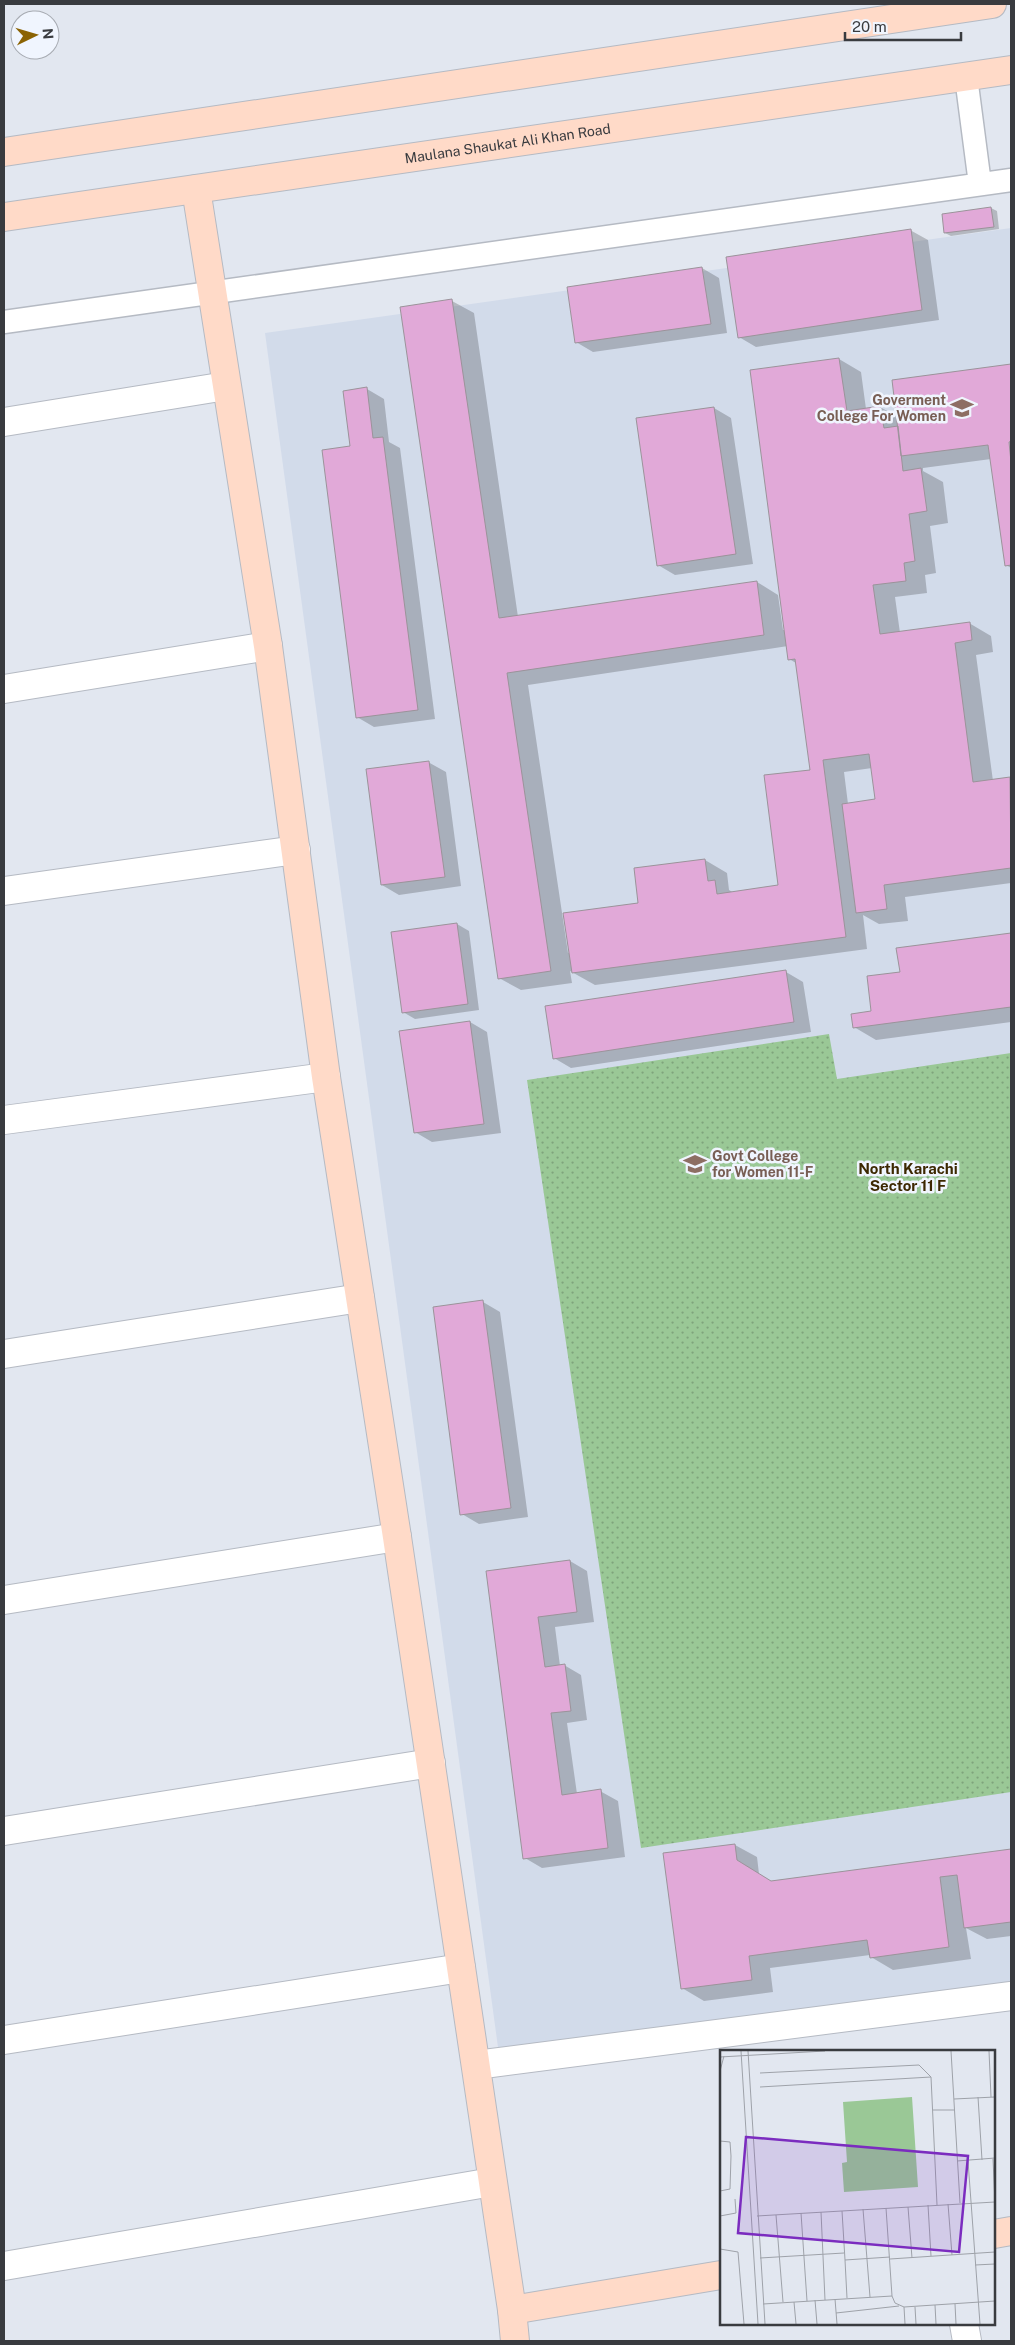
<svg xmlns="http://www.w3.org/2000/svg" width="1015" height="2345" font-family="'Public Sans',sans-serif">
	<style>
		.built { fill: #d2dbea }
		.green { fill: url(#green-dots) }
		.shadow { fill: #0003; fill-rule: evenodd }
		.building { fill: #e1a9d8; stroke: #9b939a }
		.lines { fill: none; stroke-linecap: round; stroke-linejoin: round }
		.lane-casing { stroke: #b5bac3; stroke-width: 25 }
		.street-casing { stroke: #b5bac3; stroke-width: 30 }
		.secondary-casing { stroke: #b5bac3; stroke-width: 30 }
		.lane { stroke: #fff; stroke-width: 22 }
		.street { stroke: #fff; stroke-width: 28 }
		.secondary { stroke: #ffdac8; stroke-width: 28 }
		.labels { text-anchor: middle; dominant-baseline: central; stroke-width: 5; stroke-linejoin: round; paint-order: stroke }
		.street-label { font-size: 14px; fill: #393b3f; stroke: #f0f5fe }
		.education-label { font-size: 14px; font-weight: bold; fill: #785e54; stroke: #f0f5fe; text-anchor: end }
		.neighbourhood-label { font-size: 15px; font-weight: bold; fill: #3c2801; stroke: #f0f5fe }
		.inset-road { fill: none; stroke: #9ea2a9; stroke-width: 1 }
		.view { fill: #7b2cbf; fill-opacity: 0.15; stroke: #7b2cbf; stroke-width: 2.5 }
		.inset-edge { fill: none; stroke: #393b3f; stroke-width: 2.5 }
	</style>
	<defs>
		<pattern id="green-dots" width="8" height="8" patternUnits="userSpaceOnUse" patternTransform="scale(1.25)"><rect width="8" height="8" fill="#9ac896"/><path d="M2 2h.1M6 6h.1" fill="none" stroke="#7fa47c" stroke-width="1.8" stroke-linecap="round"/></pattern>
	</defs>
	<rect width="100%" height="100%" fill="#e2e7f0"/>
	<path class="built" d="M1011 228V1995L500 2062 265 333Z"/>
	<path class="green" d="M829 1034 837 1079 1011 1053V1792L641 1848 527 1080Z"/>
	<path class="shadow" d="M991 208 997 211 999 229 951 236 945 233Z
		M910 230 928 240 939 320 756 347 739 337Z
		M702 268 719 278 727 333 593 352 576 342Z
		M452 301 474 313 518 617 757 582 778 595 783 630H786L839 359 861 372 866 409 880 407 898 417 893 381 1011 365V568L1006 565 991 459 923 468V471L943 482 948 523 930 526 936 573 925 575 927 593 895 597 900 633 969 623 991 636 993 652 976 655 993 781 1011 780V883L905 897 908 921 879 924 863 915 867 949 595 985 570 971 572 983 521 990 499 978ZM788 646 789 659 796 663 811 771 780 886 734 893 729 890 727 873 705 860 568 953 528 685ZM872 768 876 800 848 804 844 772Z
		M367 389 384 399 389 442 400 448 435 719 374 727 357 717 352 447Z
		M714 408 731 418 753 564 675 575 658 565Z
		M428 762 446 772 461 886 399 895 382 885Z
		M457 924 469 931 479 1010 415 1019 403 1012Z
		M1011 934V1022L876 1040 854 1027 873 1012 901 973 898 950Z
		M786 972 803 982 811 1032 571 1068 554 1058Z
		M470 1022 487 1032 501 1133 432 1142 415 1132Z
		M483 1302 500 1312 528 1517 479 1524 462 1514Z
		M570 1561 587 1571 594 1622 555 1627 560 1666 564 1665 581 1675 587 1720 567 1723 577 1794 600 1791 618 1801 625 1857 542 1868 525 1858 487 1572Z
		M735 1845 757 1857 759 1874 772 1882 1011 1850V1936L987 1939 966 1928 971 1959 893 1970 871 1957 870 1955 770 1968 773 1992 704 2001 682 1988Z"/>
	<path class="building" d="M991 207 994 227 944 233 942 214Z
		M911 229 922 310 738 338 726 257Z
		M702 267 711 324 575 343 567 287Z
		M452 299 499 618 757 581 764 635 507 673 551 971 498 979 400 307Z
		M839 358 847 411 880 406 884 428 898 426 903 471 921 468 927 511 909 514 915 561 904 563 906 581 873 585 880 634 970 622 972 640 955 643 973 782 1010 777 1011 868 884 885 887 909 856 913 842 804 875 799 869 754 823 760 846 937 572 973 563 913 638 903 634 868 705 859 708 881 715 880 717 894 778 885 764 775 810 770 795 659 788 660 750 370Z
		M1011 364V441L1009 442 1011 462V565L1005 566 988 445 901 456 892 380Z
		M367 387 373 438 383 437 418 710 356 718 322 450 350 446 343 391Z
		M714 407 736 554 657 566 636 418Z
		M429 761 445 877 381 885 366 769Z
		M457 923 468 1004 402 1013 391 932Z
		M1011 933V1007L853 1028 851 1014 871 1011 867 976 900 972 896 948Z
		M786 970 794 1022 553 1059 545 1006Z
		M470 1021 484 1124 414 1133 399 1031Z
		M483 1300 511 1508 460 1515 433 1307Z
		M570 1560 577 1612 538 1617 545 1667 565 1664 571 1711 551 1713 562 1795 601 1789 608 1848 523 1859 486 1571Z
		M735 1844 737 1860 771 1881 1011 1849V1922L964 1928 957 1875 940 1877 949 1947 870 1958 867 1940 749 1956 752 1980 681 1989 663 1853Z"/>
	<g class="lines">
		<defs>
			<path id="lane" d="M966 77 980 184
				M4 322 1011 180"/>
			<path id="street" d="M4 422 226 386
				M4 689 268 646
				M4 891 296 850
				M4 1120 326 1077
				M4 1354 360 1298
				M4 1600 397 1537
				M4 1831 431 1763
				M4 2040 461 1968
				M476 2065 1011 1996
				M4 2266 492 2182
				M964 2324 967 2341"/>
			<g id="secondary">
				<path d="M4 152 992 4"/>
				<path d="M196 189 268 646 326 1077 397 1537 512 2310 515 2341"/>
				<path id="s1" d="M4 217 1011 70"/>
				<path d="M994 2234 1011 2231"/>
				<path d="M512 2310 721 2275"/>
			</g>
		</defs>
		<use href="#lane" class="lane-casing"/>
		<use href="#street" class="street-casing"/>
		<use href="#secondary" class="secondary-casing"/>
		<use href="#lane" class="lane"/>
		<use href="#street" class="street"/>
		<use href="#secondary" class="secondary"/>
	</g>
	<defs>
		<symbol id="university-bare" viewBox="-9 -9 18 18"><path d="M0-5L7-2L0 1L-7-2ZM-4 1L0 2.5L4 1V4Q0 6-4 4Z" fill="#8d6e63" stroke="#f0f5fe" stroke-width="2.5" paint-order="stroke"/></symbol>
	</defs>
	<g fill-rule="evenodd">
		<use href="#university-bare" x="946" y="392" width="32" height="32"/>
		<use href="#university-bare" x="679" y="1148" width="32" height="32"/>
	</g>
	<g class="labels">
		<g class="street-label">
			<text stroke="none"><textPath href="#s1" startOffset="509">Maulana Shaukat Ali Khan Road</textPath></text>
		</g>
		<g class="education-label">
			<text x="946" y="400">Goverment<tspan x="946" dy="16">College For Women</tspan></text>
			<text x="712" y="1156" text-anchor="start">Govt College<tspan x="712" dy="16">for Women 11-F</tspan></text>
		</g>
		<g class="neighbourhood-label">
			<text x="908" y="1168">North Karachi<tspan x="908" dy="17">Sector 11 F</tspan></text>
		</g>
	</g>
	<g transform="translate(720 2050)">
		<rect width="275" height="275" fill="#e2e7f0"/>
		<path d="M192 47 198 137 124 142 122 113 127 112 123 52Z" fill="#9ac896"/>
		<path class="inset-road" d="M21 1 38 274M28 1 45 274M231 1 240 153M269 1 271 47M0 7 105 1M0 21 4 6M40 23 199 15 211 27 217 155M40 37 211 27M258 47 262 110M234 49 275 47M213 60H234M0 91 10 92 11 106 10 139 0 141M273 109 275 153M237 111 275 108M248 111 260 274M228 154 232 205M208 155 211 206M188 157 192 208M166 158 172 246 175 253 184 257 185 274M143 159 150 247M122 161 125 210 170 207M101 162 105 250M81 163 87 251M56 165 63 252M0 166 16 163 15 149M37 166 275 152M0 199 18 202 24 274M40 208 124 203M170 209 275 202M125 210 127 248M255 215 275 214M115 249 117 274M95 250 97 274M74 252 76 274M43 254 172 246M235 254 236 274M215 255 216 274M184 257 275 251M195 257 196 274M116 263 179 256"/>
		<path class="view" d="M26 87 248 106 239 202 18 183Z"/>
		<rect width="275" height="275" class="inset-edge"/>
	</g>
	<rect width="1015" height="2345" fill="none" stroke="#393b3f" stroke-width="10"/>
	<g transform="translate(35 35) rotate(85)"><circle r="24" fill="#f0f5fe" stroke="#a7abb2"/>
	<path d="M0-4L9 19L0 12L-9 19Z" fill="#8b6303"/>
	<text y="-8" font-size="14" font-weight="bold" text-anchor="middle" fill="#393b3f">N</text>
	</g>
	<path d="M845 32v8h116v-8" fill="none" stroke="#393b3f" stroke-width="2.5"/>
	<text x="852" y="32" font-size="15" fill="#393b3f" stroke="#f0f5fe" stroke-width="4" paint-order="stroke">20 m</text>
</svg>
